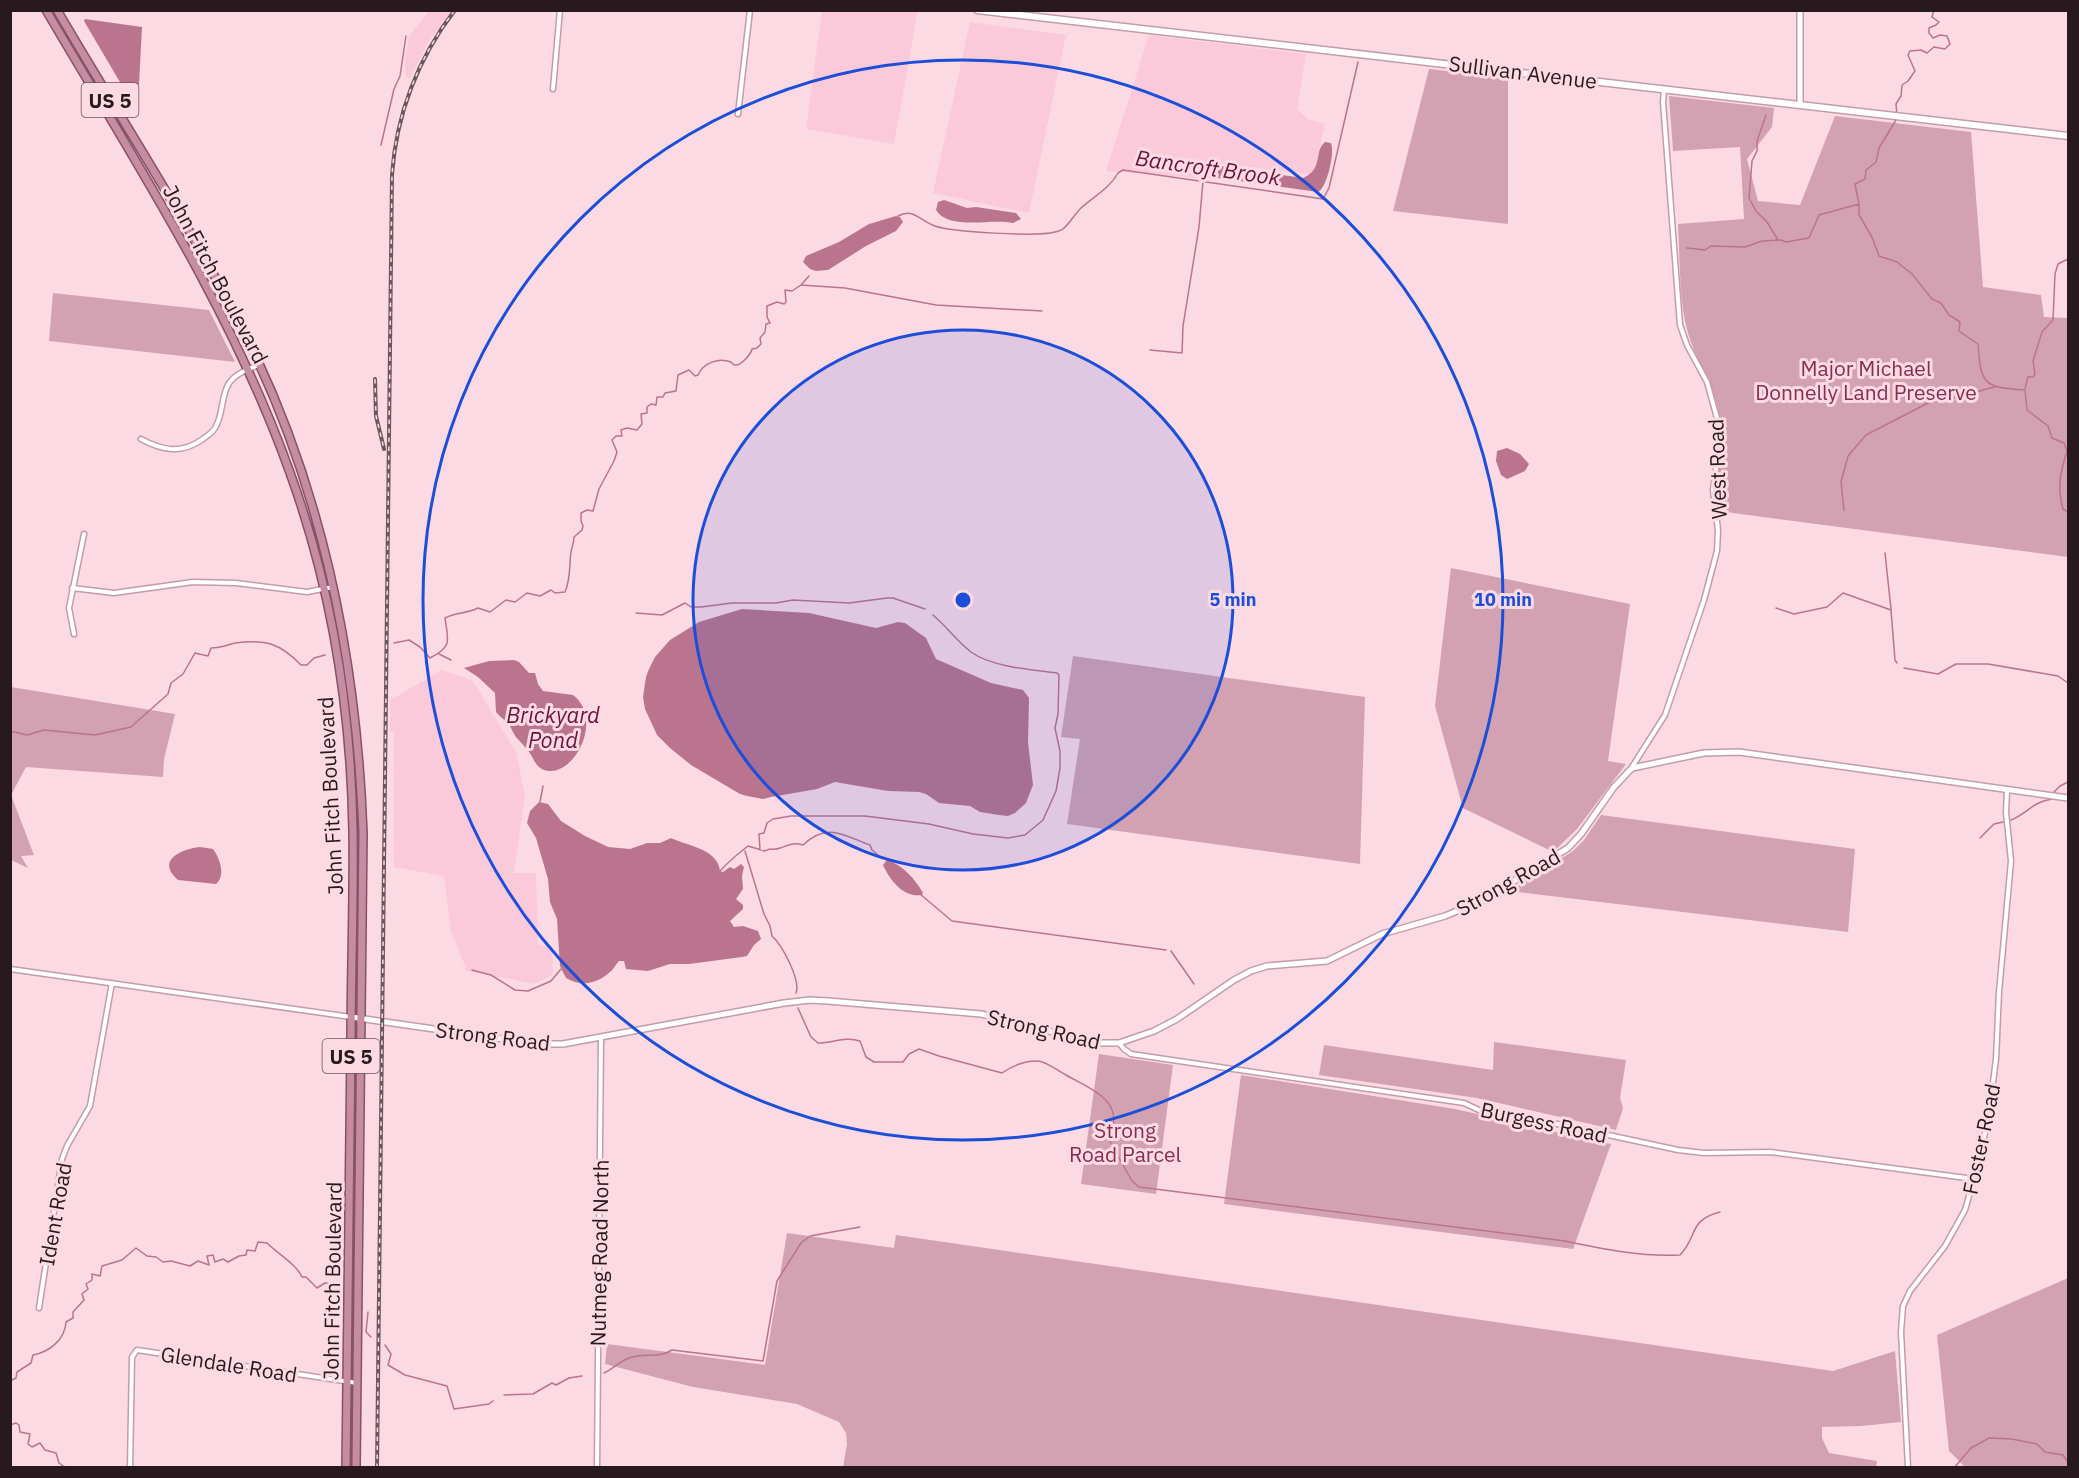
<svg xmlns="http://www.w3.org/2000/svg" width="2079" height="1478" font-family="'IBM Plex Sans',sans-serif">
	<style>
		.built { fill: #fbcada }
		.green { fill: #d3a2b2 }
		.water { fill: #ba748e }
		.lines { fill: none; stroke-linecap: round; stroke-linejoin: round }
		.stream { stroke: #ba748e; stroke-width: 1.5 }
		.minor-casing { stroke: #c39ca9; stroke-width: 7 }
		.tertiary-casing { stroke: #c39ca9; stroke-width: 8 }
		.secondary-casing { stroke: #c39ca9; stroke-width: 9 }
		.trunk-casing { stroke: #865264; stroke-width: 10 }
		.minor { stroke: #fff; stroke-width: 4 }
		.tertiary { stroke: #fff; stroke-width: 5 }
		.secondary { stroke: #fff; stroke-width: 6 }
		.trunk { stroke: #c68ca2; stroke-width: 7 }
		.rail-casing { stroke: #6c575e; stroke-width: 4 }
		.rail { stroke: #fbdae4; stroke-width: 1.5; stroke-dasharray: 4.5; stroke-linecap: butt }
		.ring { fill: none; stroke: #1d4ed8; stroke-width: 3 }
		.labels { text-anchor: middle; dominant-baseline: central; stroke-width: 6; stroke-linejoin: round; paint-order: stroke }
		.shield { fill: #fbdae4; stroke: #675359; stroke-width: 1.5 }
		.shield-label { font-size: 20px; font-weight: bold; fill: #28191e }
		.street-label { font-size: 21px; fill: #28191e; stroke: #fbdae4 }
		.park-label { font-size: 21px; fill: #842e53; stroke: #fbdae4 }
		.water-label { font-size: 22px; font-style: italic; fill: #68133c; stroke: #fbdae4 }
		.centre { fill: #1d4ed8; stroke: #fbdae4; stroke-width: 3 }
		.ring-label { font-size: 18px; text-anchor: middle; font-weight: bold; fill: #1d4ed8; stroke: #fbdae4; stroke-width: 6; stroke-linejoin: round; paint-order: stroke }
	</style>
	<rect width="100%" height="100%" fill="#fbdae4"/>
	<path class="built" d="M429 11H452L429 41 410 78 406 76 405 60 409 36Z
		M822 11H916L917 15 894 144 806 129Z
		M970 22 1066 35 1029 213 933 193Z
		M1149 35 1306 54 1297 109 1309 120 1325 124 1313 175 1221 164 1203 178 1106 171Z
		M442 670 473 681 516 752 525 795 514 873H536L538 945 552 946 553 974 535 984 467 971 451 931 444 876 394 867V732H390V700Z"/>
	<path class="green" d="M1429 69 1508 78V224L1393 211Z
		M1669 96 1774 108 1772 127 1747 159 1758 201 1800 205 1835 116 1971 132 1983 287 2041 295 2044 317 2068 318V557L1718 511C1715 480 1724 450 1720 419 1715 385 1695 361 1687 329 1679 300 1680 255 1678 224L1744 219 1740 147 1673 151Z
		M53 293 209 310 235 362 49 341Z
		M1451 568 1630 604 1608 761 1626 764 1577 829 1553 852 1463 808 1435 706Z
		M1073 656 1365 697 1360 864 1067 824 1080 739 1061 737Z
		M11 687 175 714 164 759 163 777 26 767 11 795 34 855 21 856 28 868 11 860Z
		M1601 815 1855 849 1848 932 1510 891 1573 851 1584 840Z
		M1494 1042 1626 1060 1620 1098 1623 1108 1616 1130 1477 1098 1319 1075 1324 1045 1493 1070Z
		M1099 1054 1173 1065 1156 1194 1081 1184Z
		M1241 1075 1455 1109 1611 1144 1573 1249 1224 1204Z
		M787 1233 894 1248 896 1235 1833 1371 1895 1351 1901 1422 1861 1426 1822 1427V1438L1829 1453 1877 1461 1876 1468H843L847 1444 846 1433 839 1422 797 1404 693 1387 605 1364 607 1344 765 1365Z
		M2068 1278V1467H1965L1949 1451 1937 1335Z"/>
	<path class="water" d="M85 19 142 27 139 85 134 91 126 92 124 89 84 21Z
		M1325 142 1331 143C1335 152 1327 188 1318 192L1217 178 1212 175 1214 169 1221 166 1303 178C1324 169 1313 152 1325 142Z
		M944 200 967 208 976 207 1016 213 1021 219 1013 223C991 218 949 231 936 210L938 202Z
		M896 216 900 217 903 222 896 231 866 246 828 270 816 271 810 269 803 262 806 256 839 242 869 224Z
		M1507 448 1520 454 1529 464 1525 471 1507 479 1501 475 1496 461 1497 451Z
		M742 609 809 613 876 628 898 622 905 623 926 638 936 659 991 683 1023 690 1029 698 1028 742 1033 785 1026 803 1015 813 1008 816 999 815 980 812 970 806 939 803 926 794 919 792 888 791 835 782 817 789 771 797 763 799 747 796 740 794 691 765 670 748 657 735 645 709 643 697 646 677 649 669 655 657 670 640 699 622Z
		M514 660 519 662 529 673H535L538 684 543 691 573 695C606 720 571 783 542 769 536 766 534 760 531 755 527 748 521 743 516 737 513 733 512 729 509 725 505 720 500 717 496 712L495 693 478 677 464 668 489 661Z
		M539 802 548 804 561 821 585 836 608 847 630 849 647 843H660L671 838C688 846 718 849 720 871L723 872 730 867 734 869 741 864 744 867 742 876 743 889 736 899 743 905V909L730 921 734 927 743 926 758 931 761 939 754 945 747 956 742 957 689 964H670L648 971 626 969 624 961H619C616 964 614 969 610 972 597 984 581 987 566 978L560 966 557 919 550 902 548 879 536 838 527 823 530 811Z
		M200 847 213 849C220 858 226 876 216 884L178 880C155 860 182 849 200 847Z
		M887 860C903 865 915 879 923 893L922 895C903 898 890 880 883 865Z"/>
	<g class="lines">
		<path class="stream" d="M1766 115 1757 141V151L1752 161 1749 198 1756 211 1767 222 1778 240
			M1897 115 1896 104 1901 96 1902 85 1908 81 1915 71 1908 55 1910 51 1921 50 1927 53 1934 47 1945 49 1950 44 1947 36 1940 35 1933 38 1929 33V28L1936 25 1939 22 1932 17 1934 10
			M1896 120 1879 148 1876 162 1866 170 1865 179 1855 184 1859 204V215L1872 237 1879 256 1897 262 1912 274 1932 299 1941 303 1949 315 1960 322 1959 331 1978 344C1981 386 1984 387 2025 390L2027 410 2048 426 2052 438 2064 443 2067 451C2060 473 2057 486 2063 509L2068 512
			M381 145 394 89 400 76 406 36
			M898 216C914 207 921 222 935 226 952 232 1037 237 1055 232 1056 232 1062 230 1063 229 1070 223 1075 214 1081 208 1093 197 1110 188 1118 173L1123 170 1323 199 1329 188 1358 62
			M1687 248 1705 250 1711 246 1745 247 1762 241 1781 240 1786 242 1809 238 1819 215 1859 204
			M801 285 845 288 936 305 1042 311
			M1150 350 1182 353 1183 326 1199 227 1203 181
			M2025 388 2028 377H2033L2035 374 2033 361 2042 332 2053 320 2055 274 2058 264 2068 259
			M1961 396C1973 394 1983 389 1995 387
			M1844 510 1841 482 1848 456 1866 435 1928 403 1956 397
			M1885 553 1891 609
			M1776 608 1794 614 1827 607 1843 593 1891 610 1895 660 1897 663
			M636 613 662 615 685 603 691 607H701L732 603H776L793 600 849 603 887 598H893L925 609
			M394 643 409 640 420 647 430 658C453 646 448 641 445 618 456 612 466 614 478 608L490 612 506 600 515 602 527 593 540 596 551 590 555 593 565 592C571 578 569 566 571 552 572 546 574 543 574 537L582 530 583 526 581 521V513L587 510 593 511 599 489 614 461 617 452 612 440 616 436H622L621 430 627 428 637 430 642 424 641 414 647 413V407L651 404 656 405 657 397H663L665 393 676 391 678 375 689 370 695 376 698 375C703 363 719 357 731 362 732 363 733 365 735 365 741 366 751 354 752 349L757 348 761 344 760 338 765 332 766 324 770 323 767 317V306L777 302 784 304 786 302 785 290 792 291 801 285 809 276
			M439 654 451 660
			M1904 668 1938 674 1956 664H1988L2058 676 2068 683
			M10 731 27 735 44 730 95 735 131 727 168 694 171 683 183 674 195 653 208 656 211 648C220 648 227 645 235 643 265 639 280 643 301 665H307L314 658 325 655
			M2054 792 2060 786 2068 782
			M540 802 543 786
			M2011 820C2028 813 2032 802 2052 799
			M1980 838 1994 824 2003 822
			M760 850 759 834 764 833 767 823 773 819 791 816H865L929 824 973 834 1008 838 1025 835 1043 820 1056 791 1060 768V751L1055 728 1058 714 1059 675 1057 673C1032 670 992 667 971 652 957 641 946 626 933 615
			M745 851 764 914 770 926 772 936C782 945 801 980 796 993
			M720 871C727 863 739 853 748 846L765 851C771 847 773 851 780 848 789 845 793 842 803 845 827 822 843 835 870 845L872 850 878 855
			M920 894 952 921 1166 950
			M1171 951 1194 984
			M472 970 491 975 515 990 528 991 551 981 561 969
			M798 1008 811 1037 818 1043C834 1043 844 1036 860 1041L866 1057 874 1062H903L909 1054 919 1049 939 1056 1002 1073C1012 1066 1024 1061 1037 1061 1046 1061 1058 1071 1066 1075 1092 1090 1128 1102 1108 1138L1132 1181 1139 1187 1565 1241C1603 1249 1641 1257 1680 1255 1698 1237 1688 1220 1720 1212
			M368 1312 366 1332 371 1337
			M385 1345 391 1354 388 1365 405 1375 447 1386 454 1409 489 1404 493 1401
			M604 1373C613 1369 620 1361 629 1358 645 1352 658 1359 672 1350L763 1361 777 1281 801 1243 810 1236 860 1227
			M10 1381 16 1378 17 1372 31 1363 33 1355C49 1352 65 1340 66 1322L73 1318V1312L84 1300 82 1294 88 1289 86 1284 92 1280V1274L100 1276 102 1266 122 1260 136 1248 147 1256 156 1257 163 1262 171 1261 190 1266 198 1261 209 1265 207 1256 213 1255 215 1262 223 1259 228 1262 239 1256 246 1255 247 1250 255 1251 258 1242 267 1243C278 1254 296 1264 302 1277H306L317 1288 325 1283 337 1284
			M504 1395 533 1394 552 1383 556 1385 569 1378 582 1376
			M10 1425 16 1423 19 1425 20 1432 30 1434 28 1444 32 1447 40 1443 45 1450 56 1453 59 1463 66 1468
			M1954 1468 1971 1448 1989 1438 2012 1439 2037 1444 2045 1452 2063 1455 2068 1462"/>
		<defs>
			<path id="minor" d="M553 89 560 10
				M738 114 750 10
				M141 439C163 451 182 454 203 439 208 435 214 432 216 426 223 414 221 398 228 385 234 374 248 369 259 365
				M72 588 114 593 193 582 236 583 307 592 333 587
				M74 634 69 608 84 534
				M1632 767 1665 715 1704 600 1717 551 1718 530 1713 490 1718 454 1717 418 1707 382 1687 345 1680 325 1663 102 1664 89
				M10 969 351 1017
				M1119 1043 1124 1049 1131 1054 1464 1103 1479 1110 1508 1117 1522 1118 1548 1122 1678 1150 1704 1153 1770 1152 1974 1179
				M39 1308 62 1159 67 1146 90 1106 112 983
				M130 1468 132 1357 137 1350 357 1383
				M597 1468 601 1038
				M1908 1468 1901 1332 1903 1306 1910 1291 1945 1246 1965 1210 1981 1154 1990 1106 1996 1059 1999 992 2011 861 2006 812 2007 791"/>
			<path id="tertiary" d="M1800 10V105
				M351 1017 537 1044H563L784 1003 810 1000 828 1001 981 1014 1097 1043H1119L1154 1031 1177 1019 1234 980 1251 971 1267 966 1327 961 1382 934 1445 916 1481 901 1568 848 1581 834 1614 787 1632 768 1704 753 1739 752 2068 798"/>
			<path id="secondary" d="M977 10 2068 136"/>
			<path id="trunk" d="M46 10C134 160 230 306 289 470 331 585 351 710 353 831 354 903 351 974 351 1046 349 1186 348 1327 346 1468
				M57 10C124 125 199 237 256 357 326 506 357 669 363 833L356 1468"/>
		</defs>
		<use href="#minor" class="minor-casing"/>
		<use href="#tertiary" class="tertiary-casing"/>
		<use href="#secondary" class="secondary-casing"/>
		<use href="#trunk" class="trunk-casing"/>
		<use href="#minor" class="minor"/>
		<use href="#tertiary" class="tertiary"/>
		<use href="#secondary" class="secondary"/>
		<use href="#trunk" class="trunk"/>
		<defs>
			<path id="rail" d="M375 379 376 416 384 449
				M377 1468 392 175C396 115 418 58 455 10"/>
		</defs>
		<use href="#rail" class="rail-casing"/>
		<use href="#rail" class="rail"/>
	</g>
	<circle cx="963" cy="600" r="270" fill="#1d4ed8" fill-opacity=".12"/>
	<g class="ring">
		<circle cx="963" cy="600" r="270"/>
		<circle cx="963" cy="600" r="540"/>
	</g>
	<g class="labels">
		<g class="shield">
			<rect x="81.5" y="83" width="57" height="34" rx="4.5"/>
			<rect x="322.5" y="1039" width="57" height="34" rx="4.5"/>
		</g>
		<g class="shield-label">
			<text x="110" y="100">US 5</text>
			<text x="351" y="1056">US 5</text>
		</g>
		<g class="street-label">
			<text transform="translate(1523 72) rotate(7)">Sullivan Avenue</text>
			<text transform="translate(216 274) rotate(62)">John Fitch Boulevard</text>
			<text transform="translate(1717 469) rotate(-92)">West Road</text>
			<text transform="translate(330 796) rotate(-93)">John Fitch Boulevard</text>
			<text transform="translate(1508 882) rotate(-29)">Strong Road</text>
			<text transform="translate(1044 1029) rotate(13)">Strong Road</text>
			<text transform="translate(493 1036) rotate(7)">Strong Road</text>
			<text transform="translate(1544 1122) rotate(12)">Burgess Road</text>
			<text transform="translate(1981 1139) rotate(-78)">Foster Road</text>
			<text transform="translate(55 1214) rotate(-80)">Ident Road</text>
			<text transform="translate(599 1253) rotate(-89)">Nutmeg Road North</text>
			<text transform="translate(332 1281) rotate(-89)">John Fitch Boulevard</text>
			<text transform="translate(229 1364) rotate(9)">Glendale Road</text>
		</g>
		<g class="park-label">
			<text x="1866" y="368">Major Michael<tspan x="1866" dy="24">Donnelly Land Preserve</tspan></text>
			<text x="1125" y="1130">Strong<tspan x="1125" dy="24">Road Parcel</tspan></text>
		</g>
		<g class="water-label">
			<text transform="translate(1208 167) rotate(8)">Bancroft Brook</text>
			<text x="553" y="714">Brickyard<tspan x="553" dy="25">Pond</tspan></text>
		</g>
	</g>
	<circle cx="963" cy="600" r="9" class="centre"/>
	<g class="ring-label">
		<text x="1233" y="606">5 min</text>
		<text x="1503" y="606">10 min</text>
	</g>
	<rect width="2079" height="1478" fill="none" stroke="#28191e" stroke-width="24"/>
</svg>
